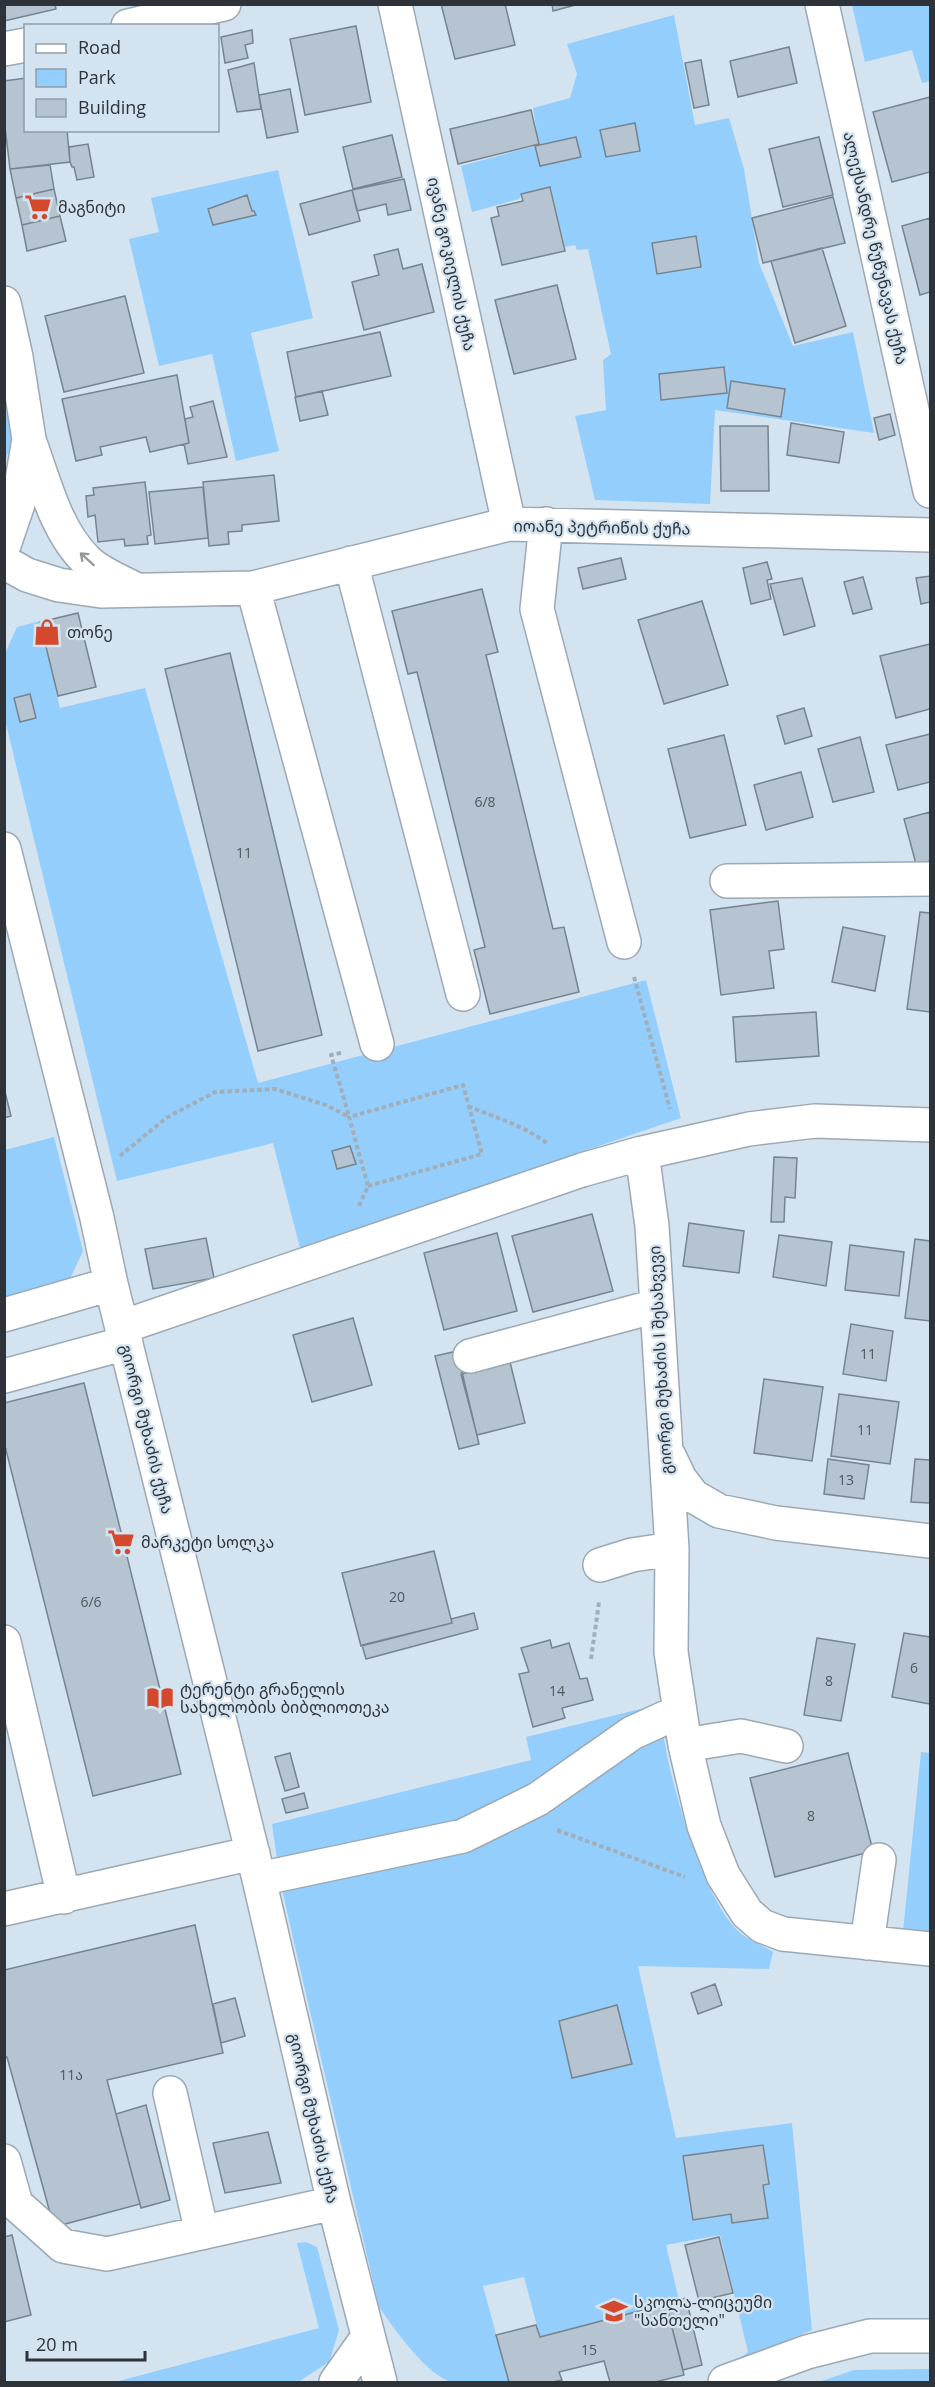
<svg xmlns="http://www.w3.org/2000/svg" width="935" height="2387" font-family="'Open Sans','Noto Sans Georgian',sans-serif">
	<style>
		.green { fill: #94cefc }
		.building { fill: #b5c4d0; stroke: #76848f; stroke-width: 1.5 }
		.lines { fill: none; stroke-linecap: round; stroke-linejoin: round }
		.minor-casing { stroke: #9ba9b5; stroke-width: 36 }
		.path { stroke: #a1aeb8; stroke-width: 4; stroke-dasharray: 4.5 3; stroke-linecap: butt }
		.minor { stroke: #fff; stroke-width: 33 }
		.oneway { stroke: #96999c }
		.labels { text-anchor: middle; dominant-baseline: central; stroke-width: 4.5; stroke-linejoin: round; paint-order: stroke }
		.number-label { font-size: 14px; fill: #4f575e }
		.poi-label { font-size: 16px; fill: #2d3338; stroke: #d4e3f0; text-anchor: start }
		.street-label { font-size: 16px; fill: #2d3338; stroke: #d4e3f0 }
	</style>
	<rect width="100%" height="100%" fill="#d4e3f0"/>
	<path class="green" d="M852 5H930V81L922 83 912 50 865 62Z
		M674 15 695 125 729 118 744 169 759 263 793 346 853 332 874 433 715 410 710 504 595 500 575 416 606 410 603 360 611 354 588 249 577 250 575 245 565 247 551 187 521 194 519 199 472 212 461 166 539 145 533 108 570 98 577 74 567 44Z
		M278 170 313 318 251 333 279 451 236 461 212 354 159 366 129 239 159 232 151 198Z
		M4 409C15 423 15 444 5 459Z
		M40 621 60 708 145 688 258 1083 646 980 681 1118 300 1248 273 1143 117 1181 5 720 4 656 17 627Z
		M54 1137 83 1251 69 1281 5 1313V1150Z
		M661 1704C662 1719 663 1735 666 1750 675 1797 704 1897 737 1930 746 1939 762 1945 773 1952L769 1969 638 1966 676 2138 792 2123 812 2330 734 2363 748 2352 720 2235 666 2245 679 2300 540 2337 524 2277 483 2286 509 2382C491 2382 470 2385 453 2382 428 2378 393 2327 379 2307L293 1938 280 1880 272 1824 531 1760 526 1737Z
		M921 1752 930 1753V1935L903 1932Z
		M306 2242 317 2247 339 2330 329 2362 298 2382H115L319 2328 297 2243Z
		M930 2369V2382H819L854 2370Z"/>
	<path class="building" d="M4 4H55L56 9 4 21Z
		M441 4H505L515 45 455 59Z
		M552 4H579L553 11Z
		M356 26 371 102 305 115 290 39Z
		M252 30 253 43 245 45 248 58 225 63 221 37Z
		M789 47 797 83 738 97 730 61Z
		M701 60 709 105 694 108 685 63Z
		M254 63 261 109 237 112 228 70Z
		M26 78V130H67L70 162 10 169 4 119V81Z
		M290 89 298 132 267 138 259 95Z
		M930 97V172L892 182 873 112Z
		M531 110 539 144 458 164 450 129Z
		M635 123 640 151 606 157 600 130Z
		M392 135 402 177 353 189 343 147Z
		M576 137 581 157 540 166 535 146Z
		M819 137 833 195 783 207 769 149Z
		M88 144 94 177 77 180 74 167H72L70 162 69 147Z
		M50 165 54 189 16 198 10 169Z
		M404 179 411 210 388 215 386 204 357 211 352 190Z
		M550 187 565 251 502 265 491 218 499 216 497 207 523 201 521 194Z
		M54 189 60 216 22 225 16 198Z
		M352 190 360 221 309 235 300 204Z
		M247 195 252 211H254L256 215 213 225 208 209Z
		M833 197 845 243 763 263 752 218Z
		M60 216 66 241 27 251 22 225Z
		M930 218V292L920 295 902 226Z
		M696 236 701 267 657 274 652 243Z
		M822 248 846 326 795 343 771 261Z
		M398 249 403 269 422 264 434 312 364 330 352 282 379 275 374 255Z
		M557 285 576 359 514 374 495 300Z
		M125 296 144 373 64 392 45 316Z
		M380 332 391 376 296 397 287 352Z
		M724 367 727 393 661 400 659 374Z
		M177 375 189 443 150 452 146 437 100 447 102 455 76 461 62 399Z
		M731 381 785 389 781 417 727 408Z
		M322 391 328 415 300 421 295 397Z
		M213 401 227 457 188 464 184 444 189 443 185 419 193 417 190 407Z
		M890 414 895 435 879 440 874 418Z
		M791 423 844 432 839 463 787 455Z
		M720 426H768L769 491H721Z
		M274 475 279 521 242 525V531L228 532 229 544 209 546 203 482Z
		M145 482 151 535 147 536 148 544 125 546 124 539 98 542 95 515 88 517 86 496 94 495 93 488Z
		M203 487 208 538 155 544 149 492Z
		M621 558 626 579 583 589 578 568Z
		M767 562 772 579 767 580 771 599 751 604 743 568Z
		M930 576V602L921 604 916 578Z
		M863 577 872 609 853 614 844 582Z
		M802 578 815 626 784 635 770 584Z
		M482 589 498 652 486 655 553 929 564 927 579 992 490 1014 474 950 485 947 417 672 408 674 392 611Z
		M702 601 728 685 664 704 638 620Z
		M78 613 96 687 58 696 40 622Z
		M930 644V709L896 718 880 656Z
		M230 653 322 1035 258 1051 165 669Z
		M30 694 36 718 20 722 14 698Z
		M804 708 812 736 785 744 777 716Z
		M930 734V782L898 790 886 745Z
		M724 735 746 825 690 838 668 749Z
		M860 737 874 792 833 802 818 749Z
		M801 772 813 817 766 830 754 785Z
		M930 812V861L916 864 904 819Z
		M778 901 784 949 769 951 774 988 721 995 710 910Z
		M920 912 930 913V1012L907 1009Z
		M843 927 885 936 875 991 832 982Z
		M816 1012 819 1056 736 1062 733 1017Z
		M4 1088 11 1116 4 1118Z
		M350 1146 356 1164 337 1169 332 1151Z
		M774 1157 797 1158 795 1198 785 1197 784 1222H771Z
		M592 1214 613 1291 533 1312 512 1236Z
		M689 1223 744 1231 739 1273 683 1266Z
		M497 1233 517 1311 444 1330 424 1253Z
		M779 1235 832 1242 826 1286 773 1277Z
		M206 1238 214 1278 153 1289 145 1249Z
		M915 1239 930 1241V1321L905 1318Z
		M850 1245 904 1252 899 1296 845 1290Z
		M353 1318 372 1385 312 1402 293 1335Z
		M851 1324 893 1331 886 1381 843 1374Z
		M457 1351 479 1444 459 1449 435 1356Z
		M510 1362 525 1423 477 1435 461 1374Z
		M764 1379 823 1387 812 1461 754 1453Z
		M84 1383 181 1774 93 1796 4 1442V1403Z
		M839 1394 899 1402 890 1464 831 1456Z
		M828 1459 869 1465 864 1499 824 1494Z
		M915 1459 930 1460V1503L911 1502Z
		M434 1551 452 1623 361 1646 342 1573Z
		M474 1613 478 1629 366 1659 362 1645 452 1623 451 1619Z
		M904 1633 930 1637V1704L892 1697Z
		M817 1638 855 1644 841 1721 804 1715Z
		M550 1640 552 1648 569 1643 580 1679 587 1678 593 1700 562 1708 565 1718 533 1727 519 1674 529 1672 521 1648Z
		M290 1753 299 1787 285 1791 275 1757Z
		M848 1753 873 1851 775 1877 750 1778Z
		M304 1793 308 1808 286 1813 282 1799Z
		M195 1925 223 2053 107 2080 140 2204 54 2227 7 2057H4V1970Z
		M715 1984 722 2005 698 2014 691 1993Z
		M235 1998 245 2036 221 2043 213 2004Z
		M617 2005 632 2064 572 2078 559 2021Z
		M146 2105 170 2200 141 2208 116 2114Z
		M268 2132 281 2183 225 2193 213 2143Z
		M763 2145 769 2184 763 2185 768 2218 732 2223 731 2214 693 2220 683 2156Z
		M12 2235 31 2315 4 2322V2237Z
		M719 2237 733 2293 699 2301 685 2245Z
		M686 2298 702 2365 683 2370 666 2304Z
		M666 2304 684 2375 655 2382H610L604 2361 559 2372 562 2380 552 2382H509L496 2335 536 2325 540 2337Z"/>
	<g class="lines">
		<defs>
			<path id="minor" d="M395 4 509 524
				M822 4 930 491
				M128 26 224 4
				M4 49 26 45
				M4 303 16 357 29 439 18 504 4 545
				M29 440C44 480 55 530 87 561 99 573 120 581 135 589
				M546 524 537 609 624 942
				M4 562 27 575 59 585 101 591 253 588 509 524 930 535
				M351 563 463 994
				M253 588 377 1044
				M4 849 97 1218 111 1284 259 1879 334 2203 380 2382
				M727 881 930 879
				M642 1153 749 1129 815 1121 930 1125
				M4 1315 111 1284
				M122 1327 582 1170 642 1153 652 1226 672 1549 671 1652 685 1745 704 1826 723 1875 747 1913 762 1926 783 1934 930 1949
				M470 1356 656 1306
				M4 1376 126 1343
				M669 1456 680 1479 693 1496 719 1511 776 1523 930 1541
				M600 1565 632 1555 672 1549
				M4 1642 64 1897
				M685 1745 741 1736 786 1746
				M259 1879 463 1836 538 1799 632 1733 680 1711
				M4 1909 253 1853
				M867 1943 879 1860
				M170 2093 202 2233
				M4 2161 16 2204 63 2246 107 2254 334 2203
				M336 2382 368 2337
				M725 2382 807 2352 870 2336H930"/>
		</defs>
		<use href="#minor" class="minor-casing"/>
		<path class="path" d="M634 977 670 1109
			M341 1053 331 1055 349 1116
			M468 1106C496 1118 523 1125 548 1144
			M120 1156 166 1118 215 1092 275 1089 326 1105 349 1117
			M359 1206 368 1186 349 1117 463 1085 482 1154 368 1186
			M591 1659 599 1602
			M557 1830 685 1877"/>
		<use href="#minor" class="minor"/>
	</g>
	<defs><path id="oneway-shaft" d="M-6 0H5M1.5-3L5.5 0L1.5 3" fill="none" stroke-width="1.6" stroke-linecap="round" stroke-linejoin="round" transform="scale(1.5)"/></defs>
	<use class="oneway" href="#oneway-shaft" transform="translate(87 559) rotate(-138)"/>
	<defs>
		<symbol id="supermarket-bare" viewBox="-9 -9 18 18"><path d="M-6-5.5h2.5l.6 2H6L4.5 2H-2.5L-4.4-4H-6ZM-1.5 3.2a1.3 1.3 0 1 0 .1 0ZM3 3.2a1.3 1.3 0 1 0 .1 0Z" fill="#d4492d" stroke="#d4e3f0" stroke-width="2.5" paint-order="stroke"/></symbol>
		<symbol id="shop-bare" viewBox="-9 -9 18 18"><path d="M-5-2.5h2.3a2.7 3.5 0 0 1 5.4 0H5L5.5 6h-11ZM-1.5-2.5h3a1.5 2.3 0 0 0-3 0Z" fill="#d4492d" stroke="#d4e3f0" stroke-width="2.5" paint-order="stroke"/></symbol>
		<symbol id="library-bare" viewBox="-9 -9 18 18"><path d="M-6-4Q-3-5.5-.7-3.5V5Q-3 3-6 4ZM6-4Q3-5.5 .7-3.5V5Q3 3 6 4Z" fill="#d4492d" stroke="#d4e3f0" stroke-width="2.5" paint-order="stroke"/></symbol>
		<symbol id="school-bare" viewBox="-9 -9 18 18"><path d="M0-5L7-2L0 1L-7-2ZM-4 1L0 2.5L4 1V4Q0 6-4 4Z" fill="#d4492d" stroke="#d4e3f0" stroke-width="2.5" paint-order="stroke"/></symbol>
	</defs>
	<g fill-rule="evenodd">
		<use href="#supermarket-bare" x="19" y="188" width="38" height="38"/>
		<use href="#shop-bare" x="28" y="613" width="38" height="38"/>
		<use href="#supermarket-bare" x="102" y="1523" width="38" height="38"/>
		<use href="#library-bare" x="141" y="1679" width="38" height="38"/>
		<use href="#school-bare" x="595" y="2292" width="38" height="38"/>
	</g>
	<g class="labels">
		<g class="number-label">
			<text x="485" y="801">6/8</text>
			<text x="244" y="852">11</text>
			<text x="868" y="1353">11</text>
			<text x="865" y="1429">11</text>
			<text x="846" y="1479">13</text>
			<text x="397" y="1596">20</text>
			<text x="91" y="1601">6/6</text>
			<text x="914" y="1667">6</text>
			<text x="829" y="1680">8</text>
			<text x="557" y="1690">14</text>
			<text x="811" y="1815">8</text>
			<text x="71" y="2074">11ა</text>
			<text x="589" y="2349">15</text>
		</g>
		<g class="poi-label">
			<text x="58" y="207">მაგნიტი</text>
			<text x="67" y="632">თონე</text>
			<text x="141" y="1542">მარკეტი სოლკა</text>
			<text x="180" y="1689">ტერენტი გრანელის<tspan x="180" dy="18">სახელობის ბიბლიოთეკა</tspan></text>
			<text x="634" y="2302">სკოლა-ლიცეუმი<tspan x="634" dy="18">"სანთელი"</tspan></text>
		</g>
		<g class="street-label">
			<text transform="translate(876 248) rotate(77)">ალექსანდრე წუწუნავას ქუჩა</text>
			<text transform="translate(452 264) rotate(78)">ივანე გოკიელის ქუჩა</text>
			<text transform="translate(602 527) rotate(1)">იოანე პეტრიწის ქუჩა</text>
			<text transform="translate(660 1360) rotate(-93)">გიორგი მუხაძის I შესახვევი</text>
			<text transform="translate(147 1429) rotate(76)">გიორგი მუხაძის ქუჩა</text>
			<text transform="translate(314 2118) rotate(77)">გიორგი მუხაძის ქუჩა</text>
		</g>
	</g>
	<rect width="935" height="2387" fill="none" stroke="#2d3338" stroke-width="12"/>
	<rect x="24" y="24" width="195" height="108" fill="#d4e3f0" stroke="#919da6" stroke-width="1.5"/>
	<rect x="36" y="44" width="30" height="9" fill="#ffffff" stroke="#919da6" stroke-width="1.5"/>
	<text x="78" y="54" font-size="18" fill="#2d3338">Road</text>
	<rect x="36" y="69" width="30" height="18" fill="#94cefc" stroke="#919da6" stroke-width="1.5"/>
	<text x="78" y="84" font-size="18" fill="#2d3338">Park</text>
	<rect x="36" y="99" width="30" height="18" fill="#b5c4d0" stroke="#919da6" stroke-width="1.5"/>
	<text x="78" y="114" font-size="18" fill="#2d3338">Building</text>
	<path d="M27 2351v9h118v-9" fill="none" stroke="#2d3338" stroke-width="3"/>
	<text x="36" y="2351" font-size="18" fill="#2d3338" stroke="#d4e3f0" stroke-width="4.5" paint-order="stroke">20 m</text>
</svg>
